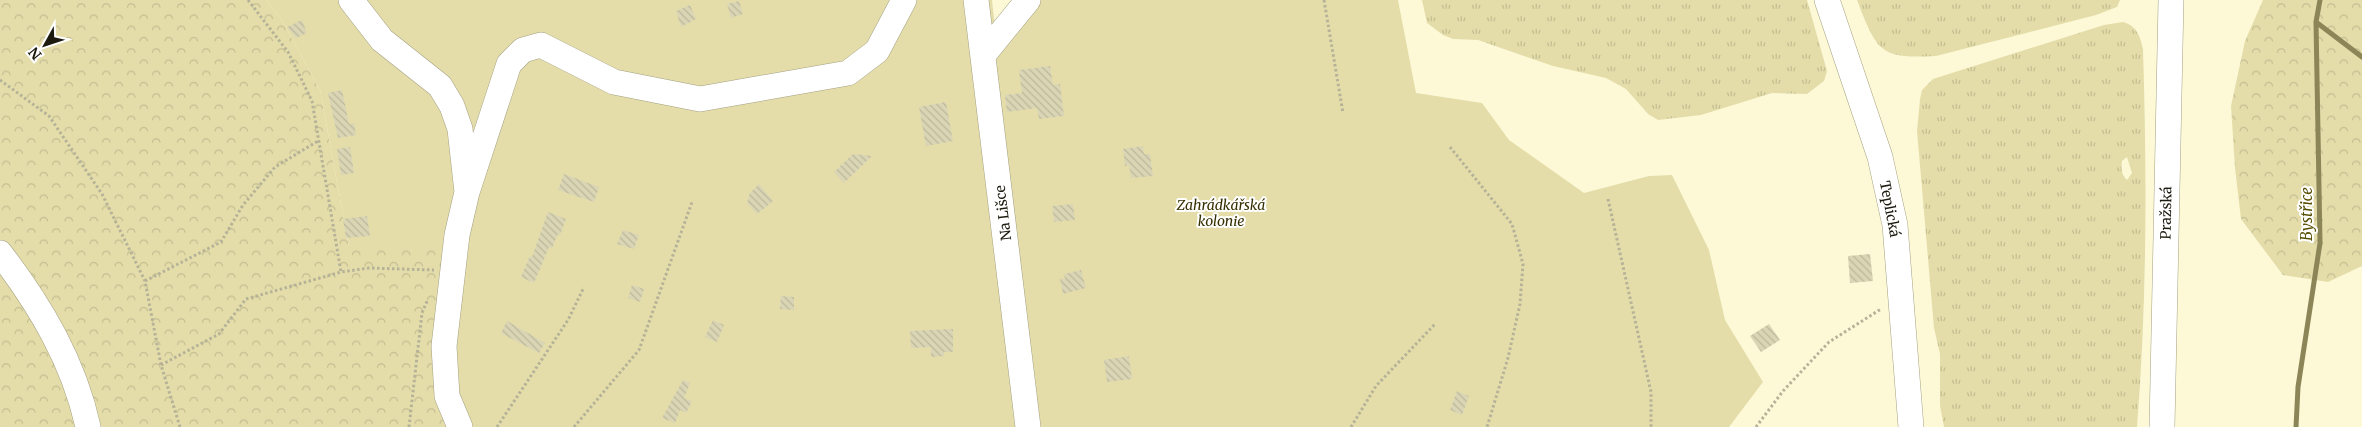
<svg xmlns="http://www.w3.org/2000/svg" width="2362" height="427" font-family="Merriweather,serif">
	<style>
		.grass { fill: url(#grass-tufts); fill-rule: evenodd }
		.forest { fill: url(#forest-crowns) }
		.garden { fill: #e4ddaa }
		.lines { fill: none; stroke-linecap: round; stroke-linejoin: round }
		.stream { stroke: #8c8558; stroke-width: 5 }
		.building { fill: url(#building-back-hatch) }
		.minor-casing { stroke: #a4a081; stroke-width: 26 }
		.path { stroke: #b5b297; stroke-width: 3; stroke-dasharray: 2.5 2.5; stroke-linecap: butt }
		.minor { stroke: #fff; stroke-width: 25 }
		.labels { text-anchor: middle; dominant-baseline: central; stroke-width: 4; stroke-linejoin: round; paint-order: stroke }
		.park-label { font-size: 14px; font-style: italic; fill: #362f00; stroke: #fff }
		.street-label { font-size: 14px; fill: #1d1b0f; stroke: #fff }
		.water-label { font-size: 15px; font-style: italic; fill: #574d00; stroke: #fff }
	</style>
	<defs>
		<pattern id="grass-tufts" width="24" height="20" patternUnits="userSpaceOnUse" patternTransform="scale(1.25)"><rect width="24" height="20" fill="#e4ddaa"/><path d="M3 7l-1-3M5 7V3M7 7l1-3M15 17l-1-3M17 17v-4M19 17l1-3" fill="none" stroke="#c3bd91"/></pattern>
		<pattern id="forest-crowns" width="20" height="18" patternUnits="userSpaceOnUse" patternTransform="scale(1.25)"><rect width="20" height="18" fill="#e4ddaa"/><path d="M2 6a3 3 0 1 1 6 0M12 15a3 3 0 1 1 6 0" fill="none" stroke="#c3bd91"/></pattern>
		<pattern id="building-back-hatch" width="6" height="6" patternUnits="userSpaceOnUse" patternTransform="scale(1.25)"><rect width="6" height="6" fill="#dad6b5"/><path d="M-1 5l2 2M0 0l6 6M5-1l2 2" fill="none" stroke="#bbb79a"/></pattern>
	</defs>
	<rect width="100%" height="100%" fill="#fdf9d7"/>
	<path class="grass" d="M1422 0H1807L1827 71 1824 81 1807 94 1772 93 1701 115 1658 120 1648 114 1626 89 1606 78 1553 66 1478 40 1453 39 1443 35 1427 23Z
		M1857 0H2120L2117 7 2096 15 1936 56C1880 59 1877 52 1857 0Z
		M2123 22C2137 26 2140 36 2143 49 2147 175 2147 301 2137 427H1944L1940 406V354L1934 328 1917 131 1920 99 1922 90 1933 79 2104 25ZM2127 157 2132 173 2127 180C2121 174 2121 169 2122 161Z"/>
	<path class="forest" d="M0 0H266L282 20 320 90 349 247H467L459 427H0Z
		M2263 0H2362V266L2328 282 2283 275 2241 219 2235 168 2231 106 2245 41Z"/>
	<path class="garden" d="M266 0H992L997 46 1037 0H1398L1416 93 1482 103 1509 140 1584 193 1649 176 1672 175 1709 250 1725 320 1763 382 1729 427H459L453 328 467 248 349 247 320 90 282 20Z"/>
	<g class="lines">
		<path class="stream" d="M2316 22 2362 57
			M2296 427 2298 387 2320 243 2316 22 2320 0"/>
	</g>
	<path class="building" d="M739 1 743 14 731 18 727 4Z
		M690 5 696 19 681 27 676 11Z
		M302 20 307 33 296 38 287 27Z
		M1050 66 1053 85 1060 84 1064 116 1039 119 1037 108 1007 112 1005 95 1022 93 1019 70Z
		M342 90 349 124 354 123 356 135 338 138 328 93Z
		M946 102 953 141 926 146 919 107Z
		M1143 146 1144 154H1150L1153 176 1131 178 1129 165 1125 166 1123 149Z
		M350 147 354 173 341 175 337 149Z
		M853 154 872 156 844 183 834 172Z
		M564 174 599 187 594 202 558 190Z
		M759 184 773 201 757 214 747 203 750 193Z
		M1073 204 1075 220 1054 222 1052 206Z
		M548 212 566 219 560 235 558 234 552 248 549 247 534 283 521 277 530 256 532 257Z
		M367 216 370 236 346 238 343 219Z
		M623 230 639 235 634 249 617 244Z
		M1870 254 1873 281 1850 283 1848 256Z
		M1081 270 1086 288 1063 294 1060 279H1065L1064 274Z
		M632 285 644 289 640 302 628 298Z
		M781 296 794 297V310L780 309Z
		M713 320 724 325 717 342 705 337Z
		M507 321 545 343 539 353 501 333Z
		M1769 324 1780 340 1761 352 1750 336Z
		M953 329V352H944V356L931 357V347L911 348 910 331Z
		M1129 356 1132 379 1107 382 1104 360Z
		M683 380 690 383 684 398 692 401 686 413 680 410 675 423 662 418Z
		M1457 391 1469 396 1462 415 1450 410Z"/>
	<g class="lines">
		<defs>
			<path id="minor" d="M351 0 382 40 440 86 452 106 460 129 467 192 457 235 444 346 447 396 460 427
				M976 0 1028 427
				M1827 0 1880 157 1895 225 1911 427
				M984 54 1028 0
				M467 192 509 64 523 50 541 45 614 82 700 99 848 73 877 51 904 0
				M0 253C40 305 74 362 88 427
				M2162 427 2171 0"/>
		</defs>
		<use href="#minor" class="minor-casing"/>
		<path class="path" d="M248 0 288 52 312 101 341 272
			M1324 0 1343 113
			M0 80 49 116 102 194 145 281 161 365 180 427
			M1450 147 1512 224 1523 264 1520 304 1508 358 1487 427
			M1608 199 1651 392V427
			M145 281 221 242 243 205 275 167 318 141
			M161 365 219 334 246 299 341 272 369 268 434 270
			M409 427 422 313 428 299
			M497 427 568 320 584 287
			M574 427 639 350 692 202
			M1351 427 1376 386 1436 323
			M1756 427 1783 391 1829 342 1881 309"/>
		<use href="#minor" class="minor"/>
	</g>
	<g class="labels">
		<g class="park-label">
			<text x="1221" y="205">Zahrádkářská<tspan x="1221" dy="16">kolonie</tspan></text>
		</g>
		<g class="street-label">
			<text transform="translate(1890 209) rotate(79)">Teplická</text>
			<text transform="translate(1003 213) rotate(-97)">Na Lišce</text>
			<text transform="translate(2166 213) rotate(-89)">Pražská</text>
		</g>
		<g class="water-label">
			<text transform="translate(2306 214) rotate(-90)">Bystřice</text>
		</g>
	</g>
	<g transform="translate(45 45) rotate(230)" stroke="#ffffff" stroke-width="4" paint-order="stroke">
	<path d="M0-4L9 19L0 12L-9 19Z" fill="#1d1b0f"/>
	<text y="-8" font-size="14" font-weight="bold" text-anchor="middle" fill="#1d1b0f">N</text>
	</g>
</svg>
